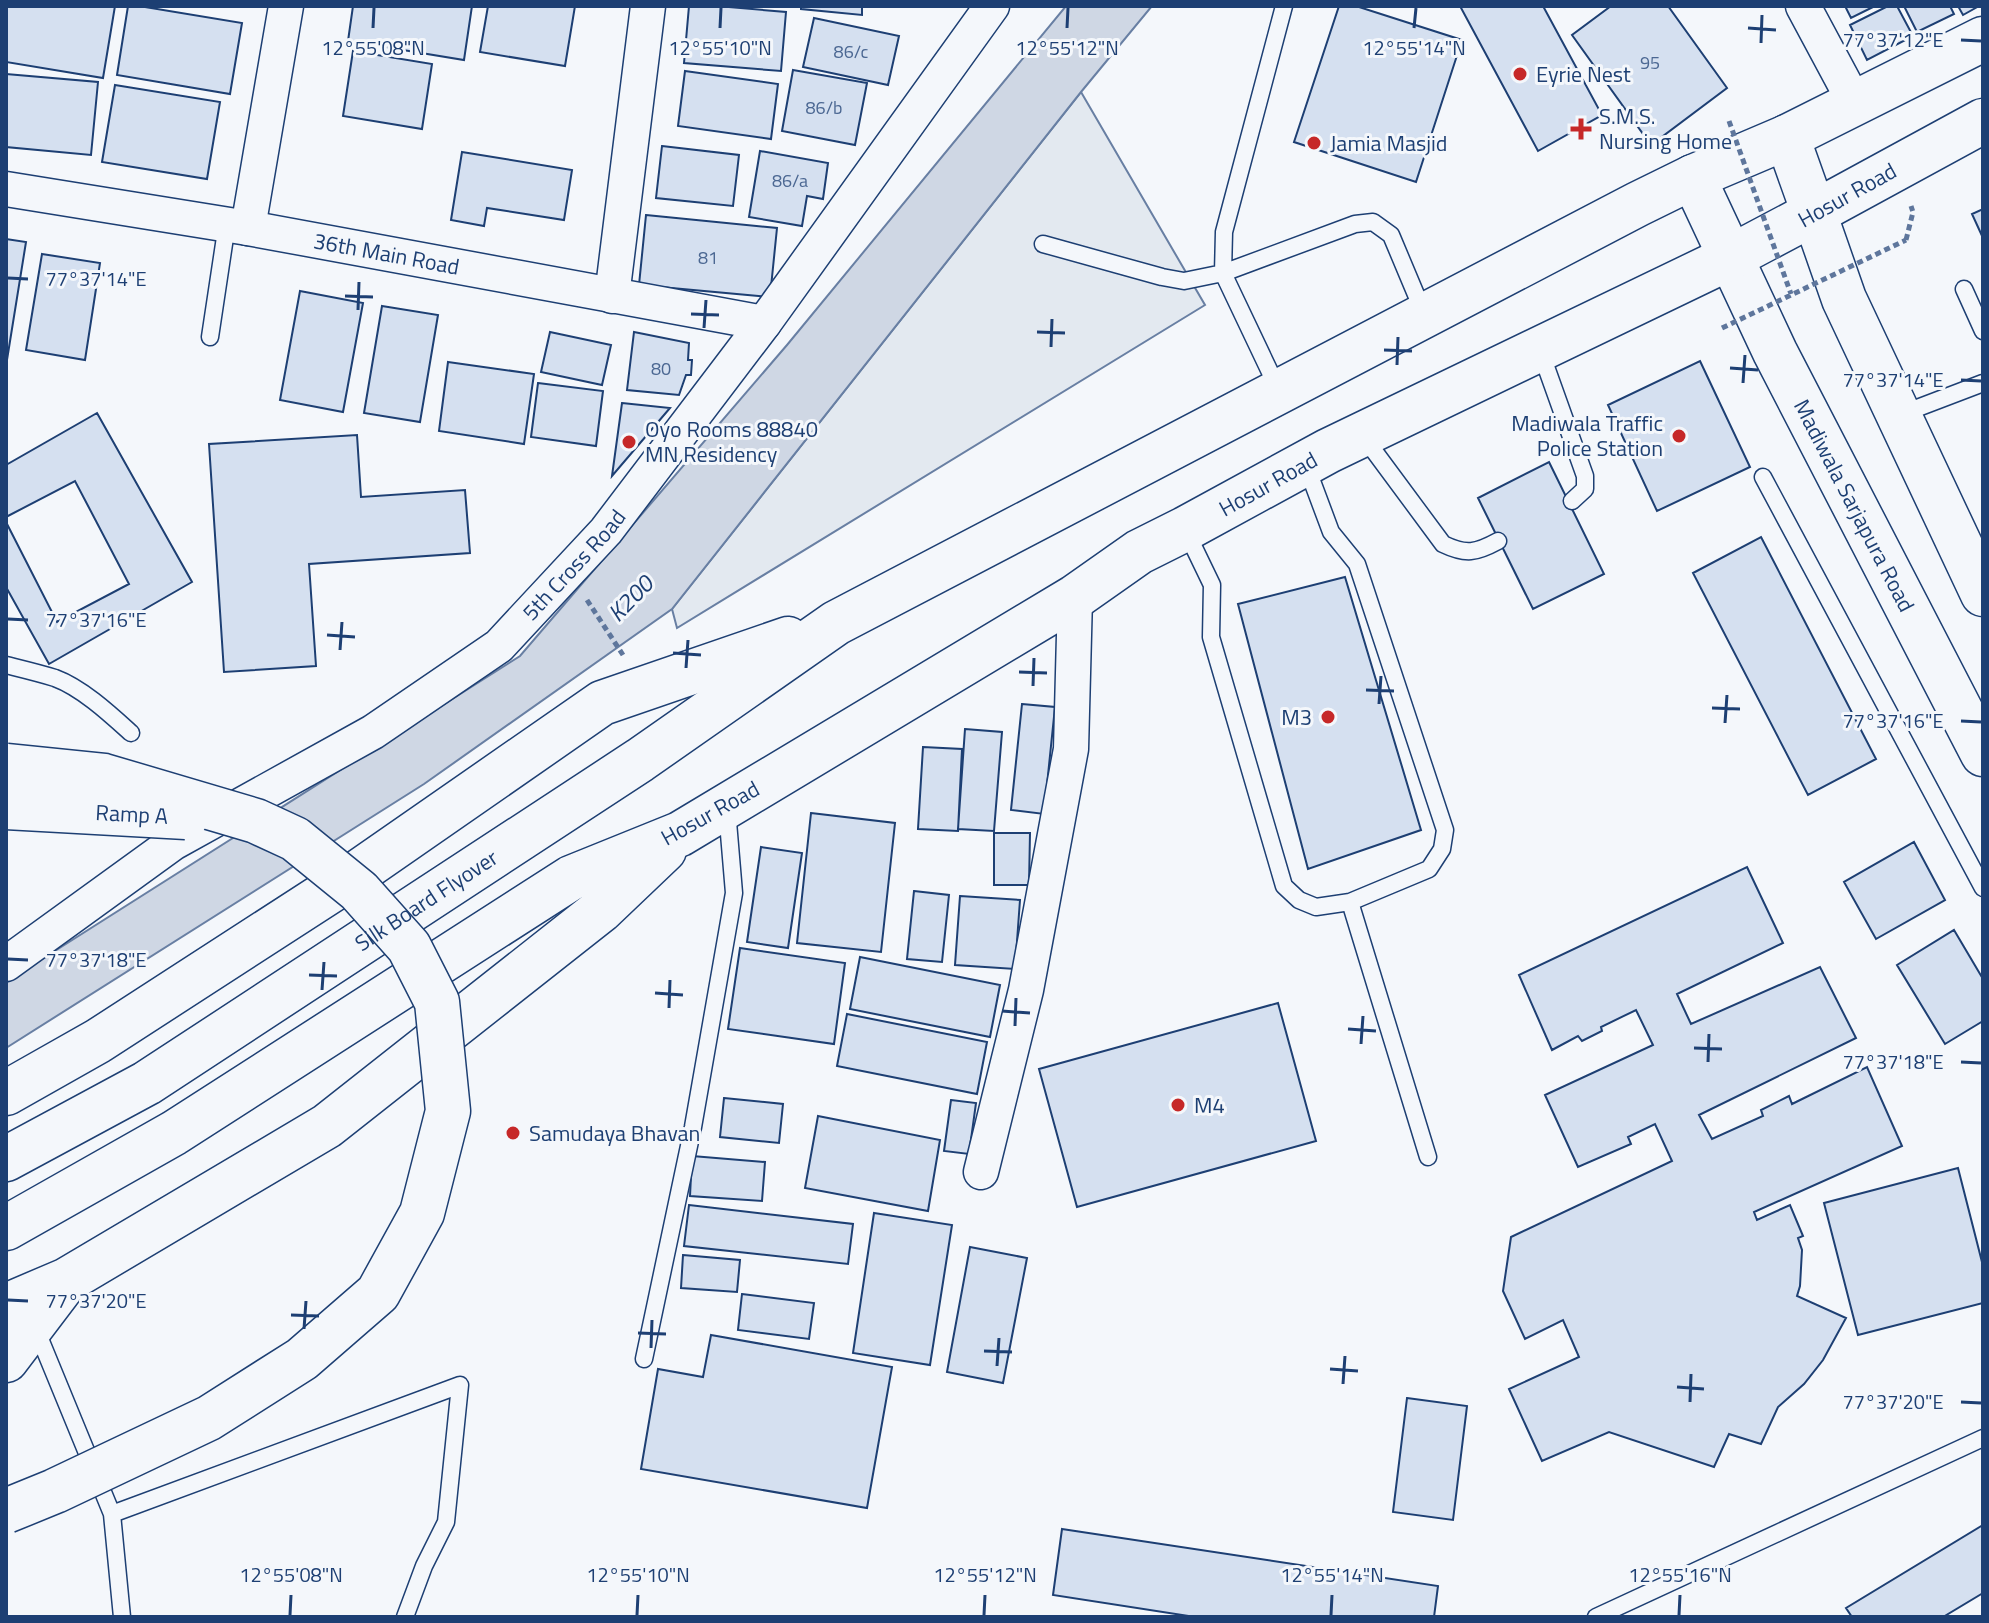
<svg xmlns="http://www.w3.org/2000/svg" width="1989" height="1623" font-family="'Titillium Web',sans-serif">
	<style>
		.green { fill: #e3e9f0; stroke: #687fa3; stroke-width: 2 }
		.water { fill: #cfd7e4; stroke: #687fa3; stroke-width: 2 }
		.building { fill: #d5e0f0; stroke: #1d3f73; stroke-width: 2 }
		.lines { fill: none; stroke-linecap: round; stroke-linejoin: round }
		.lane-casing { stroke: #1d3f73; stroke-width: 19 }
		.street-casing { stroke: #1d3f73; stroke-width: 37 }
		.primary-casing { stroke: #1d3f73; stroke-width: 47 }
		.highway-casing { stroke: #1d3f73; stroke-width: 47 }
		.path { stroke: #5e769c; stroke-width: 5; stroke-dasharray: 6 4; stroke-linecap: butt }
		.lane { stroke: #f4f7fb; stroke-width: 16 }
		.street { stroke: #f4f7fb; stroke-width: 34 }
		.primary { stroke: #f4f7fb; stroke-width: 44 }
		.highway { stroke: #f4f7fb; stroke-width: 44 }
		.primary-bridge-casing { stroke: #1d3f73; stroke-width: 47; stroke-linecap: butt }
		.path-bridge { stroke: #5e769c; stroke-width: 5; stroke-dasharray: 6 4; stroke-linecap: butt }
		.primary-bridge { stroke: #f4f7fb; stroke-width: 44 }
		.ticks { fill: none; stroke: #1d3f73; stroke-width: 3 }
		.poi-dot { fill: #c62828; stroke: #f4f7fb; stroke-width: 3 }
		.labels { text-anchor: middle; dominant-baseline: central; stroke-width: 6; stroke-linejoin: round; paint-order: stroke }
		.number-label { font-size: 18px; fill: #4b6792 }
		.poi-label { font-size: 22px; fill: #1d3f73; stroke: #f4f7fb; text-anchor: start }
		.street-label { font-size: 22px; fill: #1d3f73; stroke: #f4f7fb }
		.water-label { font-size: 24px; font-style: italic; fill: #1d3f73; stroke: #f4f7fb }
		.ticks-label { font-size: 20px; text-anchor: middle; fill: #1d3f73; stroke: #f4f7fb; stroke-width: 6; stroke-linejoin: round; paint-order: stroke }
	</style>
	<rect width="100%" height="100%" fill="#f4f7fb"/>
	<path class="green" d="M1081 92 1205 305 677 628 672 609Z"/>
	<path class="water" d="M1066 6H1152L1081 92 672 609 424 784 6 1048V982L520 656 787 345Z"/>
	<path class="building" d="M6 6H115L103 78 6 62Z
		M128 6H139L242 23 230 94 117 75Z
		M353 6H472L464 60 348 41Z
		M488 6H575L565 66 480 52Z
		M689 6H717L786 12 781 71 684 63Z
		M801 6H862V15L801 9Z
		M1339 6H1356L1462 40 1416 182 1294 142Z
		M1460 6H1543L1602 115 1538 151Z
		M1611 6H1668L1727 88 1651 145 1572 35Z
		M1845 6H1875L1851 18Z
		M1888 6H1897L1913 36 1867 60 1850 25Z
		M1904 6H1950L1954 14 1917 32Z
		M1958 6H1979L1963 15Z
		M814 18 899 36 888 85 803 67Z
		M353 51 432 64 422 129 343 116Z
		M793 70 867 83 855 145 782 131Z
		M685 71 778 84 771 139 678 126Z
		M6 74 98 82 91 155 6 147Z
		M115 85 220 102 207 179 102 162Z
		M662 146 739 155 733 206 656 198Z
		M760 151 828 163 823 199 807 196 802 226 749 217Z
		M462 152 572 170 564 220 487 208 484 226 451 220Z
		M1983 209V238L1972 214Z
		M646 215 777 228 770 297 639 285Z
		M6 239 26 242 6 366Z
		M42 254 100 263 85 360 26 350Z
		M300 291 363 303 343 412 280 400Z
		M382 306 438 315 420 422 364 413Z
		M550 332 611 345 602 385 541 372Z
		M634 332 689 343 688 360H692L691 375H686L679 395 627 390Z
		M1700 361 1750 467 1657 511 1608 405Z
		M448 362 534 374 524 444 439 431Z
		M538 383 603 391 596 446 531 437Z
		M622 403 670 408 612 476Z
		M97 413 192 582 49 664 6 587V522L57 622 129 584 75 481 6 517V465Z
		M357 435 361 497 465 490 470 553 309 564 316 666 224 672 209 444Z
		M1549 462 1604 574 1533 609 1478 498Z
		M1761 537 1876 759 1808 795 1693 573Z
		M1345 577 1421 830 1308 869 1238 604Z
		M1022 704 1055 707 1044 814 1011 810Z
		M965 729 1002 732 994 831 958 829Z
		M923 747 962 749 958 831 918 829Z
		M811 813 895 823 881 952 797 943Z
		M994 833H1030L1029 885H994Z
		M1914 842 1945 900 1876 939 1844 882Z
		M761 847 802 853 788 948 747 942Z
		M1747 867 1783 943 1677 994 1691 1024 1820 967 1856 1038 1699 1115 1712 1139 1763 1116 1761 1110 1789 1096 1792 1104 1867 1067 1902 1146 1754 1212 1757 1220 1790 1205 1803 1236 1798 1238 1802 1250 1800 1286 1797 1296 1846 1318 1823 1360 1804 1384 1778 1407 1761 1444 1729 1434 1714 1467 1609 1432 1542 1461 1509 1389 1579 1357 1563 1320 1525 1339 1503 1291 1511 1237 1672 1161 1655 1124 1628 1137 1631 1144 1578 1167 1545 1095 1653 1045 1636 1010 1601 1027 1602 1031 1582 1041 1578 1036 1552 1050 1519 975Z
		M914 891 949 895 942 962 907 959Z
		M960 896 1020 900 1015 969 955 965Z
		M1954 930 1983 979V1021L1945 1044 1897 965Z
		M740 948 845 963 834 1044 728 1029Z
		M860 957 1000 985 990 1037 850 1009Z
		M1278 1003 1316 1141 1077 1207 1039 1069Z
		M847 1014 987 1042 977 1094 837 1066Z
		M724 1098 783 1104 779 1143 720 1137Z
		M951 1100 976 1103 969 1154 944 1151Z
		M818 1116 940 1140 928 1211 805 1188Z
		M692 1156 765 1162 762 1201 690 1196Z
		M1958 1168 1983 1266V1303L1858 1335 1824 1203Z
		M689 1205 853 1224 848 1264 684 1246Z
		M874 1213 952 1225 930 1365 853 1353Z
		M970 1247 1027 1258 1003 1383 947 1372Z
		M683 1255 740 1260 737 1292 681 1288Z
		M742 1294 814 1303 809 1339 738 1330Z
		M711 1335 892 1367 867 1508 641 1469 658 1369 703 1377Z
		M1407 1398 1467 1406 1453 1520 1393 1512Z
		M1983 1525V1593L1943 1617H1852L1846 1608Z
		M1062 1529 1438 1586 1434 1617H1195L1053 1595Z"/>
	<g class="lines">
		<defs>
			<path id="lane" d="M1043 244 1162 277 1184 281 1223 273 1355 224 1373 222 1391 235 1425 316
				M1964 289 1983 331
				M210 337 227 224
				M1540 350 1585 476V489L1572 501
				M1279 391 1223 273 1224 232 1284 6
				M1899 415 1983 383
				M1363 436 1443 544C1466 555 1476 553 1498 541
				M1763 477 1983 888
				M1185 529 1212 585 1211 637 1284 886 1299 900 1316 907 1350 902 1429 869 1442 849 1445 830 1357 564 1331 532 1306 465
				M6 665C22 669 39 673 55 678 82 688 110 714 131 733
				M1350 902 1428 1157
				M36 1329 112 1514 122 1617
				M644 1359 693 1127 734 893 727 810
				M112 1514 460 1385 446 1522 424 1566 405 1617
				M1596 1617 1983 1438"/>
			<g id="street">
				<path d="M1803 6 1855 103"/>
				<path id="s1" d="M6 189 248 228 764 323"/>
				<path d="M248 228 286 6"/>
				<path d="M612 296 648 6"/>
				<path id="s2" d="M6 964 173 843 373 732 499 646 606 531 764 323 992 6"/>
				<path d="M981 1172 1026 990 1071 749 1075 597"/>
			</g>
			<g id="primary">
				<path d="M1983 121 1814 213 1844 299 1983 594"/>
				<path d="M1787 137 1983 39"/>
				<path id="s3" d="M1693 177 1775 352 1983 754"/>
			</g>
			<g id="highway">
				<path d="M6 1093 98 1041 350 878 602 703 788 639"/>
				<path id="s4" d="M6 1159 147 1083 640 760 836 623 1638 204 1693 177 1787 137 1814 213 1731 257 1328 451 1185 529 1139 552 1075 597 680 834 571 878 174 1133 6 1228"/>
				<path d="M6 1306 67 1280 327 1126 601 910 664 850"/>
				<path d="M6 1360 66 1281"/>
			</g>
		</defs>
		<use href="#lane" class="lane-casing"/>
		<use href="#street" class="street-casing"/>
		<use href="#primary" class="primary-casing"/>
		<use href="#highway" class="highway-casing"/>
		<path class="path" d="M1906 240 1913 212 1911 206
			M587 600 623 655"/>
		<use href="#lane" class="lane"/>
		<use href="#street" class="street"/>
		<use href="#primary" class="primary"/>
		<use href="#highway" class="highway"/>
		<defs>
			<g id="primary-bridge">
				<path d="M6 766 104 776 256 821 295 839 359 891 409 947 437 1002 448 1111 422 1213 378 1293 302 1359 209 1418 55 1491 6 1511"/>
				<path id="s5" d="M6 807 186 817"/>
			</g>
		</defs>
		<use href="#primary-bridge" class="primary-bridge-casing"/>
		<path class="path-bridge" d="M1729 121 1791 294
			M1722 328 1906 240"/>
		<use href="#primary-bridge" class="primary-bridge"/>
	</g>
	<path class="ticks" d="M373 28 374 8M720 28 721 8M1067 28 1068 8M1414 28 1416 8M1748 28 1776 30M1961 40 1981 41M1761 43 1762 15M8 278 28 279M345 296 373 297M358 310 359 282M691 314 719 315M704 328 706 300M1037 332 1065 333M1051 347 1052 319M1384 350 1412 351M1397 365 1398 337M1730 368 1758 370M1961 380 1981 381M1743 383 1745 355M8 619 28 620M327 635 355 637M340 650 342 622M673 653 701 655M686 668 688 640M1019 672 1047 673M1033 686 1034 658M1366 690 1394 691M1379 704 1381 676M1712 708 1740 709M1961 721 1981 722M1725 723 1727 695M8 959 28 960M309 975 337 976M322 990 324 962M655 993 683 995M669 1008 670 980M1002 1011 1030 1013M1015 1026 1016 998M1348 1029 1376 1031M1361 1044 1363 1016M1694 1048 1722 1049M1708 1062 1709 1034M1961 1062 1981 1063M8 1300 28 1301M291 1315 319 1316M304 1329 306 1301M638 1333 666 1334M651 1348 652 1320M984 1351 1012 1352M997 1366 999 1338M1330 1369 1358 1371M1343 1384 1345 1356M1677 1387 1704 1389M1690 1402 1691 1374M1961 1402 1981 1403M290 1615 291 1595M637 1615 638 1595M984 1615 985 1595M1331 1615 1332 1595M1679 1615 1680 1595"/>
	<g class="poi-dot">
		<circle cx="1520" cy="74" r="8"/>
		<path d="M1577 117h8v8h8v8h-8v8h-8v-8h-8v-8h8z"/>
		<circle cx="1314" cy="143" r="8"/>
		<circle cx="1679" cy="436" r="8"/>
		<circle cx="629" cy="442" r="8"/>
		<circle cx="1328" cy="717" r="8"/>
		<circle cx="1178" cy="1105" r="8"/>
		<circle cx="513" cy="1133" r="8"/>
	</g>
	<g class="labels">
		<g class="number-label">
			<text x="851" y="51">86/c</text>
			<text x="1650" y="62">95</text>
			<text x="824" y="107">86/b</text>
			<text x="790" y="180">86/a</text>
			<text x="708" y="257">81</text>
			<text x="661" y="368">80</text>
		</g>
		<g class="poi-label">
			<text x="1536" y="74">Eyrie Nest</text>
			<text x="1599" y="116">S.M.S.<tspan x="1599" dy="25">Nursing Home</tspan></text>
			<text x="1330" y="143">Jamia Masjid</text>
			<text x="1663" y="423" text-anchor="end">Madiwala Traffic<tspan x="1663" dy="25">Police Station</tspan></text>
			<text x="645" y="429">Oyo Rooms 88840<tspan x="645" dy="25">MN Residency</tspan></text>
			<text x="1312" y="717" text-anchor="end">M3</text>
			<text x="1194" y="1105">M4</text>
			<text x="529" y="1133">Samudaya Bhavan</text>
		</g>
		<g class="street-label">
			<text transform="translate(1847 195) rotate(-29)">Hosur Road</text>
			<text stroke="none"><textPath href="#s1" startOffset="386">36th Main Road</textPath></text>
			<text transform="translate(1268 484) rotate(-29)">Hosur Road</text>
			<text stroke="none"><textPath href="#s3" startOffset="366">Madiwala Sarjapura Road</textPath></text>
			<text stroke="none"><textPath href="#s2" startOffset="698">5th Cross Road</textPath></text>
			<text transform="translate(710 813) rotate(-29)">Hosur Road</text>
			<text stroke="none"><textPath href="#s5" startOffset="126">Ramp A</textPath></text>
			<text stroke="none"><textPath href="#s4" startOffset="494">Silk Board Flyover</textPath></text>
		</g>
		<g class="water-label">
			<text transform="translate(630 598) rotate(-46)">K200</text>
		</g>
	</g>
	<g class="ticks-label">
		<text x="1893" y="47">77°37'12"E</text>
		<text x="373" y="55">12°55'08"N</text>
		<text x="720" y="55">12°55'10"N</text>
		<text x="1067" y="55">12°55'12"N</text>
		<text x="1414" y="55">12°55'14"N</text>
		<text x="96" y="286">77°37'14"E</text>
		<text x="1893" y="387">77°37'14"E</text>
		<text x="96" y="627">77°37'16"E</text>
		<text x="1893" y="728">77°37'16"E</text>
		<text x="96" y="967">77°37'18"E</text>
		<text x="1893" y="1069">77°37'18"E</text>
		<text x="96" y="1308">77°37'20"E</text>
		<text x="1893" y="1409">77°37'20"E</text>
		<text x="291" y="1582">12°55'08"N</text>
		<text x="638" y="1582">12°55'10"N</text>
		<text x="985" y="1582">12°55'12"N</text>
		<text x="1332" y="1582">12°55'14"N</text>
		<text x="1680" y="1582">12°55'16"N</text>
	</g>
	<rect width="1989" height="1623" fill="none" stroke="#1d3f73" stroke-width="16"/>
</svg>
